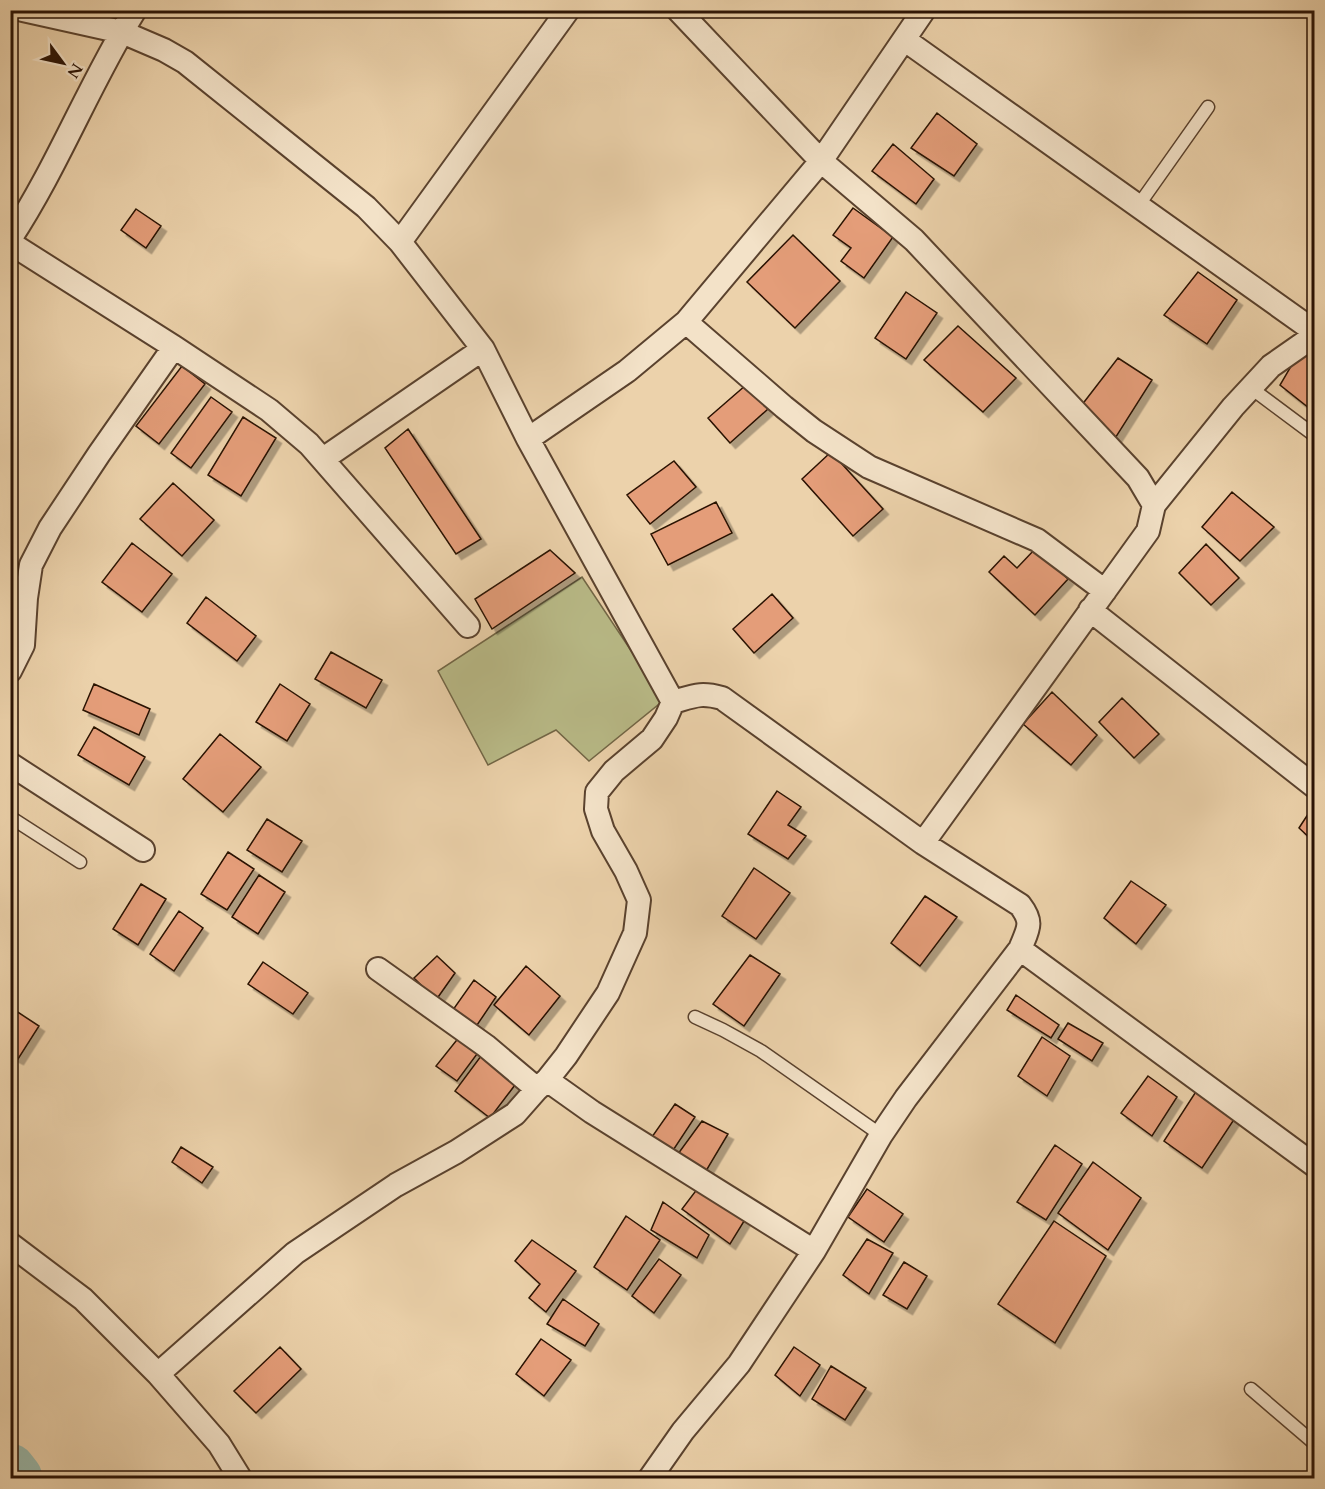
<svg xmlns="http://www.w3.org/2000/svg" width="1325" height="1489" font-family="Cardo,serif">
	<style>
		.green { fill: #b9bb88; stroke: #726646; stroke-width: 1.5 }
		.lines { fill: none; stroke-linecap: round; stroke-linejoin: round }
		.river { stroke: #99b8aa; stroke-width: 51 }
		.building { fill: #e49d79; stroke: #2a1204; stroke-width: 1.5; filter: url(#shadow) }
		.service-casing { stroke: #5a422e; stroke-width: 15 }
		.minor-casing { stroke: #5a422e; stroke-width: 26 }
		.service { stroke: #f3e2c8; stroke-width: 12 }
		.minor { stroke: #f3e2c8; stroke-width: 22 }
	</style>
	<defs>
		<filter id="shadow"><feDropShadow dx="5.5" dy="5.5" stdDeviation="0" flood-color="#0004"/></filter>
	</defs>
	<rect width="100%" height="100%" fill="#ecd2ab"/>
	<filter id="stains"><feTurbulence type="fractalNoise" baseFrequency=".00333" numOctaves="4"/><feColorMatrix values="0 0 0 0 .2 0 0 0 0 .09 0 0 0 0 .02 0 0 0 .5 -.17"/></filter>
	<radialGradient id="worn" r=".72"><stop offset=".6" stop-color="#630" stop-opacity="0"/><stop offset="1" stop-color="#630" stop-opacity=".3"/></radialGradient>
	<path class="green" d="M582 577 664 700 589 761 556 730 488 765 438 671Z"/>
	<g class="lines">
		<path class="river" d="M10 1469 17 1478"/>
	</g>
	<path class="building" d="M937 113 977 144 954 176 911 148Z
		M893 144 934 179 916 204 872 171Z
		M853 208 893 237 864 278 841 261 851 248 833 235Z
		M136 209 161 226 146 248 121 230Z
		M793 235 840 281 795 328 747 282Z
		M1198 272 1237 300 1207 344 1164 315Z
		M906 292 937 313 906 359 875 338Z
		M958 326 1016 378 983 412 924 360Z
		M1301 349 1314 358V412L1280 385Z
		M1118 358 1152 380 1114 440 1078 410Z
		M182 366 205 384 159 444 136 426Z
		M746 385 768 409 730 443 708 418Z
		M211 397 232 412 191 468 171 453Z
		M243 417 276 438 241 496 208 475Z
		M408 429 481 539 456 554 385 448Z
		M831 452 883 509 853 536 802 479Z
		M674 461 696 487 650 524 627 495Z
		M173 483 214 520 182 556 140 519Z
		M1232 492 1274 527 1240 561 1202 527Z
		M716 502 732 533 668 565 651 534Z
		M132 543 172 574 142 612 102 582Z
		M1206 544 1239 578 1211 605 1179 573Z
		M1035 549 1068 579 1035 615 989 572 1004 556 1017 568Z
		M550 550 575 573 492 629 475 599Z
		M772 594 793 618 754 653 733 629Z
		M206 597 256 636 237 661 187 623Z
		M331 652 382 680 366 708 315 679Z
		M94 684 150 709 139 735 83 710Z
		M280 684 310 704 287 741 256 722Z
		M1052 692 1097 735 1071 765 1023 724Z
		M1122 698 1159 734 1134 758 1099 722Z
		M94 727 145 757 129 785 78 755Z
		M220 734 261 767 223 812 183 779Z
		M777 791 801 807 788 825 806 836 788 859 748 834Z
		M1314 805V842L1299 828Z
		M267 819 302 841 282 872 247 850Z
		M228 852 254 869 227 910 201 894Z
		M754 868 790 893 756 939 722 916Z
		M259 875 285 892 258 934 232 917Z
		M1131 881 1166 905 1136 944 1104 918Z
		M141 884 166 899 138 945 113 929Z
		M925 896 957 917 920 966 891 943Z
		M179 911 203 928 174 971 150 954Z
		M750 955 780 974 744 1026 713 1004Z
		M437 956 455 973 436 1000 414 978Z
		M263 962 308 993 293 1014 248 984Z
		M526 966 560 996 529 1035 494 1005Z
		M474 980 496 997 473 1031 450 1014Z
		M1016 995 1059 1025 1051 1038 1007 1010Z
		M10 1007 39 1026 18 1059 10 1055Z
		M1068 1023 1103 1043 1092 1061 1058 1039Z
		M460 1036 480 1050 457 1081 436 1066Z
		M1042 1037 1070 1056 1047 1096 1018 1076Z
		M484 1052 518 1081 490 1118 455 1091Z
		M1148 1076 1177 1097 1152 1136 1121 1113Z
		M1197 1090 1237 1115 1202 1168 1164 1141Z
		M675 1104 695 1117 668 1158 647 1144Z
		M702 1121 728 1134 703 1176 675 1158Z
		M1055 1145 1082 1164 1046 1220 1017 1202Z
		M181 1147 213 1167 202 1183 172 1162Z
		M1093 1162 1141 1198 1108 1250 1058 1213Z
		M701 1184 746 1218 730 1244 682 1209Z
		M867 1189 903 1214 884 1242 848 1217Z
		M663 1202 709 1235 697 1258 651 1230Z
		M626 1216 660 1240 627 1290 594 1267Z
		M1054 1221 1106 1256 1055 1343 998 1304Z
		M867 1239 893 1253 869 1294 843 1275Z
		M532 1240 576 1271 546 1312 529 1298 540 1284 515 1261Z
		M659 1259 681 1275 654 1313 632 1296Z
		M904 1262 927 1276 907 1309 883 1295Z
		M563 1299 599 1324 585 1346 547 1324Z
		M541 1339 571 1360 544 1396 516 1374Z
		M280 1347 301 1369 256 1413 234 1391Z
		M794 1347 820 1365 800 1396 775 1375Z
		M831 1366 866 1388 845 1420 812 1399Z"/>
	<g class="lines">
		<defs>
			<path id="service" d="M1138 206 1208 107
				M1251 388 1314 435
				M10 817 80 862
				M695 1017 723 1030 761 1051 881 1135
				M1251 1389 1314 1443"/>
			<path id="minor" d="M23 10 122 32 164 50 185 62 366 207 400 242 483 349 528 439 673 702C694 696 700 692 722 698L923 843
				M905 40 1314 331
				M10 239C58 166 89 84 135 10
				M400 242 568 10
				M10 243 174 347 269 410 309 444 468 626
				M686 322 784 407 814 431 869 467 1037 540 1105 591
				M528 439 627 371 686 322 821 161 924 10
				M323 459 483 349
				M1154 505 1233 407 1271 366 1314 336
				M1090 610 1314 786
				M10 671 23 645 26 598 31 565 50 528 99 454 174 347
				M10 764 143 850
				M1020 949 1314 1165
				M378 969 486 1046 537 1089
				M547 1080 592 1112 814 1251
				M10 1244 83 1299 158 1374 219 1444 240 1478
				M158 1374 295 1253 396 1185 456 1152 515 1114 537 1089 547 1080 566 1056 608 993 635 933 639 900 626 871 603 831 596 809 597 792 614 771 652 739 666 718 673 702
				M650 1478 683 1431 739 1364 814 1251 881 1135 906 1098 1020 949C1028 929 1034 923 1020 905L923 843 1148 531 1154 505 1138 478 914 240 821 161 678 10"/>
		</defs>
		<use href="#service" class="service-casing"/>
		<use href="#minor" class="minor-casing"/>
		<use href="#service" class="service"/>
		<use href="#minor" class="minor"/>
	</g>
	<rect width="1325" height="1489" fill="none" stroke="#ecd2ab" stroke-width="36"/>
	<rect x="12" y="12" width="1301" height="1465" fill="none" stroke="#2a1204" stroke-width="3"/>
	<rect x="18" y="18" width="1289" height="1453" fill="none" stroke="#2a1204" stroke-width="1.5"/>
	<g transform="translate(63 63) rotate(123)" stroke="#f3e2c8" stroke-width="4.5" paint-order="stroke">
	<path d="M0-4.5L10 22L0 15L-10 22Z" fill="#2a1204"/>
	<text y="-9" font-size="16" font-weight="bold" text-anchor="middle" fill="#2a1204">N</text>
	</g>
	<rect width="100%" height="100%" filter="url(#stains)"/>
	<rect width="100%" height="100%" fill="url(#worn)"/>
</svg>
